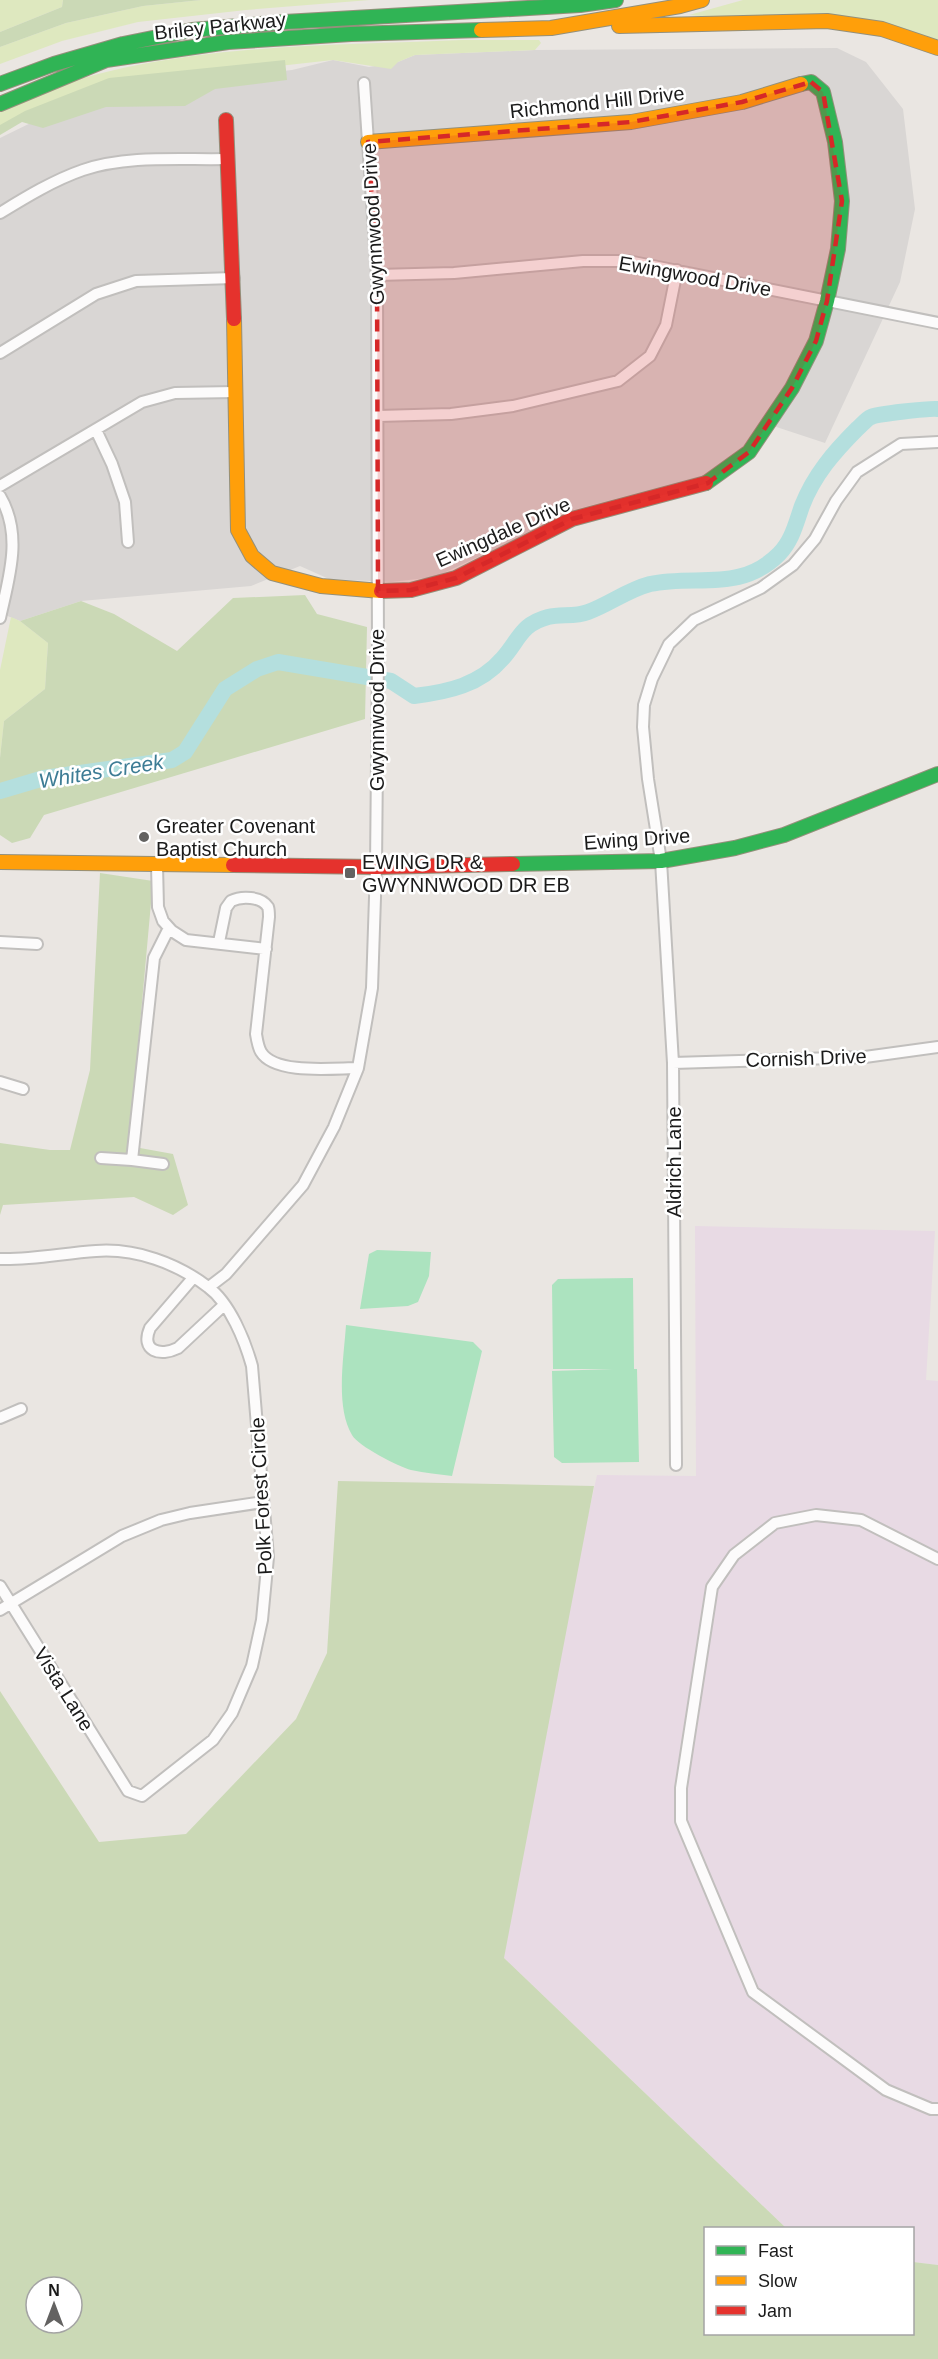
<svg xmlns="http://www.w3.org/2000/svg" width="938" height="2359" font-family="Arial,sans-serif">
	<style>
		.residential { fill: #d9d6d4 }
		.industrial { fill: #e8dae4 }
		.grass { fill: #dee8bf }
		.forest { fill: #cbd9b6; fill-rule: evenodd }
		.pitch { fill: #ace3bf }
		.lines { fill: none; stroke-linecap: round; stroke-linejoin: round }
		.stream { stroke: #b4dfde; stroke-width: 3 }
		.river { stroke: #b4dfde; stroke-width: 16 }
		.street-casing { stroke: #c1bfbd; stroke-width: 14 }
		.fast-casing { stroke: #94907b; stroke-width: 16 }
		.slow-casing { stroke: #94907b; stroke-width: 16 }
		.jam-casing { stroke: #94907b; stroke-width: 16 }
		.street { stroke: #fcfbfb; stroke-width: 10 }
		.fast { stroke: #30b455; stroke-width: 14 }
		.slow { stroke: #ff9f0a; stroke-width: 14 }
		.jam { stroke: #e5322d; stroke-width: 14 }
		.marked { fill: #d62828; fill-opacity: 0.2; stroke: #d62828; stroke-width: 4.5; stroke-dasharray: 12 8; stroke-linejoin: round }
		.poi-dot { fill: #636261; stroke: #fff; stroke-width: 2 }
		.labels { text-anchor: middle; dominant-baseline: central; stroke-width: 5; stroke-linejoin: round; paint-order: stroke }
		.street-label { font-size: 20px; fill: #1b1b1b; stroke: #fff }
		.poi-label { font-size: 20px; fill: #1b1b1b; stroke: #fff; text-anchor: start }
		.water-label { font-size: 21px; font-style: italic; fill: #3d7c95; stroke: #fff }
	</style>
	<rect width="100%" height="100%" fill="#eae6e2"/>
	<path class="residential" d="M837 48 866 62 903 109 915 209 900 282 825 443 761 422 741 449 705 475 562 513 510 542 435 577 391 582 329 579 300 566 251 586 81 601 20 621 0 613V138L98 90 292 70 333 60 369 67 398 62 415 55 535 50Z"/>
	<path class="industrial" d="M695 1226 935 1231 926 1380 938 1381V2265L913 2262 912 2228H786L504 1958 536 1751 597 1475 696 1476Z"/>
	<path class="grass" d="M0 0H63L62 7 0 32Z
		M201 0H370L246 10 138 22 62 41 0 64V47L66 23 143 6Z
		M743 0H938V40L689 15Z
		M462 40H539L541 43 535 50 415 55 398 62 391 69 333 60 101 86 0 128V109C144 42 307 47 462 40Z
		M11 617 20 621 48 643 45 689 4 721 0 758V670Z"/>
	<path class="forest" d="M63 0H201L143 6 66 23 0 47V32L62 7Z
		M285 60 287 80 215 89 185 106 106 107 43 128 22 122 0 135V125L25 111 109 78Z
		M305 595 317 614 367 627 365 719 44 815 30 838 12 843 0 835V758L4 721 45 689 48 643 20 621 81 601 114 614 177 651 233 598Z
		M100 873 153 881 129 1146 173 1154 188 1205 173 1215 134 1197 3 1205 0 1215V1143L50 1150H70L90 1070Z
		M338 1481 594 1486 504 1958 786 2228H706V2334H912L913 2262 938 2265V2359H0V1691L99 1842 186 1834 296 1719 327 1653ZM36 2287H72V2323H36Z"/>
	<path class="pitch" d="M377 1250 431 1252 429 1276 418 1302 408 1306 360 1309 369 1254Z
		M633 1278 634 1369H637L639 1462 562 1463 554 1457 552 1371 613 1369H553L552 1285 558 1279Z
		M346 1325 473 1342 482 1351 452 1476C439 1474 425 1473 411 1470 399 1467 358 1446 352 1435 335 1407 344 1356 346 1325Z"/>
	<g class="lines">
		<path class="stream" d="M935 408 938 404"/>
		<path class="river" d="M0 791 44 778 172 760 185 752 225 689 257 669 278 662 391 681 414 696C448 692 480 685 503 658 519 640 521 624 548 617 561 614 575 617 588 612 610 604 627 590 650 584 696 574 740 593 779 554 792 541 796 523 802 506 814 475 834 452 857 429 861 426 866 419 871 417 877 414 930 408 938 409"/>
		<defs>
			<path id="street" d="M0 213C26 197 54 180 83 170 128 155 180 160 227 159
				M377 275 454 273 583 261H628L938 323
				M0 353 96 294 136 281 234 278
				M378 416 451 414 513 406 618 381 650 356 666 325 677 270
				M96 430 112 464 125 502 128 542
				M0 486 142 402 175 393 235 392
				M0 496C23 535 9 577 0 618
				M157 865 158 907 163 921 172 931 186 940 266 949
				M0 942 37 944
				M219 942 226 908 231 901C241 896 261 896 268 907 269 910 269 914 269 917L256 1034C257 1040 258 1047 261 1052 275 1075 334 1068 358 1068
				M673 1063 865 1057 938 1047
				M0 1082 23 1089
				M101 1158 132 1160 154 958 169 928
				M132 1160 163 1164
				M0 1259C33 1260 64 1253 96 1251 135 1248 177 1263 208 1287 230 1303 245 1341 252 1366L268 1557 262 1620 252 1666 232 1713 213 1740 142 1796 128 1791 0 1586
				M193 1278 150 1328C140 1351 160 1357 178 1348L224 1305
				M209 1287 226 1274 303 1185 334 1127 358 1068 372 988 376 867 378 656 377 275 364 83
				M0 1418 21 1409
				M676 1465 673 1063 661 861 648 779 643 727 644 705 652 679 669 644 694 620 761 588 793 565 815 539 836 501 857 472 901 444 938 442
				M938 1559 861 1520 816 1515 775 1523 734 1555 712 1587 681 1788V1821L753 1992 886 2090 931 2109H938
				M0 1610 122 1536 161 1520 190 1513 263 1502"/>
			<path id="fast" d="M0 84 54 64 123 44 192 30 284 22 580 5 616 0
				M0 104 106 60 228 42 351 34 481 30
				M706 483 749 452 792 388 816 341 827 301 838 249 842 201 835 142 823 92 811 82 801 84
				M513 864 661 861 735 848 784 835 938 774"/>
			<path id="slow" d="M619 26 827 21 882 29 938 48
				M481 30 551 28 680 6 702 0
				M368 142 631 122 742 102 801 84
				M234 319 238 530 252 556 272 573 321 586 381 591
				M0 862 233 865"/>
			<path id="jam" d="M226 120 234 319
				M381 591 411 590 456 578 572 519 706 483
				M233 865 376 867 513 864"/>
		</defs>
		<use href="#street" class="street-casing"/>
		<use href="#fast" class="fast-casing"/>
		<use href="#slow" class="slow-casing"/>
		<use href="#jam" class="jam-casing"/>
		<use href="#street" class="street"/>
		<use href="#fast" class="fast"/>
		<use href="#slow" class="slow"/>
		<use href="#jam" class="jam"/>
	</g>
	<path class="marked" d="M811 82 823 92 842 201 827 301 816 341 792 388 749 452 708 483 572 519 456 578 411 590 378 591 377 275 368 142 631 122 742 102Z"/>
	<g class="poi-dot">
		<circle cx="144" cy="837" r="6"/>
		<rect x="344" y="867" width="12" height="12" rx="3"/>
	</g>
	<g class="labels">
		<g class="street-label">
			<text transform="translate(220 26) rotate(-6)">Briley Parkway</text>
			<text transform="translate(597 102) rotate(-6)">Richmond Hill Drive</text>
			<text transform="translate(373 224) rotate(-93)">Gwynnwood Drive</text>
			<text transform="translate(695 276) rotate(10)">Ewingwood Drive</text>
			<text transform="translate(503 532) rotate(-24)">Ewingdale Drive</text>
			<text transform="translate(377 710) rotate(-90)">Gwynnwood Drive</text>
			<text transform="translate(637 839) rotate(-4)">Ewing Drive</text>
			<text transform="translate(806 1058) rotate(-2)">Cornish Drive</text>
			<text transform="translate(674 1162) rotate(-90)">Aldrich Lane</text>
			<text transform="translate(261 1496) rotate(-93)">Polk Forest Circle</text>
			<text transform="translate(64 1689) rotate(58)">Vista Lane</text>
		</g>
		<g class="poi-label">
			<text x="156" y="826">Greater Covenant<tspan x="156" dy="23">Baptist Church</tspan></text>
			<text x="362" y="862">EWING DR &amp;<tspan x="362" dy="23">GWYNNWOOD DR EB</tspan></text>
		</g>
		<g class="water-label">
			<text transform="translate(101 771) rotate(-9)">Whites Creek</text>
		</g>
	</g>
	<rect x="704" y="2227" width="210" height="108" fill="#ffffff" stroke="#a4a4a4" stroke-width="1.5"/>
	<rect x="716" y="2246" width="30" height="9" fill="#30b455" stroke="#a4a4a4" stroke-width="1.5"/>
	<text x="758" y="2257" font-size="18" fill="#1b1b1b">Fast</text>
	<rect x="716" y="2276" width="30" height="9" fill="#ff9f0a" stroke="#a4a4a4" stroke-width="1.5"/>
	<text x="758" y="2287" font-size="18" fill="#1b1b1b">Slow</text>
	<rect x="716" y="2306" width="30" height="9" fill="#e5322d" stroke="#a4a4a4" stroke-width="1.5"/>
	<text x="758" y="2317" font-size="18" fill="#1b1b1b">Jam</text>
	<g transform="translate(54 2305)"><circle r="28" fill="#ffffff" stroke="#a4a4a4" stroke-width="1.5"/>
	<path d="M0-4.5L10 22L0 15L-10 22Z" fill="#636261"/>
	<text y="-9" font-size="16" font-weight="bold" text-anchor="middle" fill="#1b1b1b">N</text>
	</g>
</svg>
